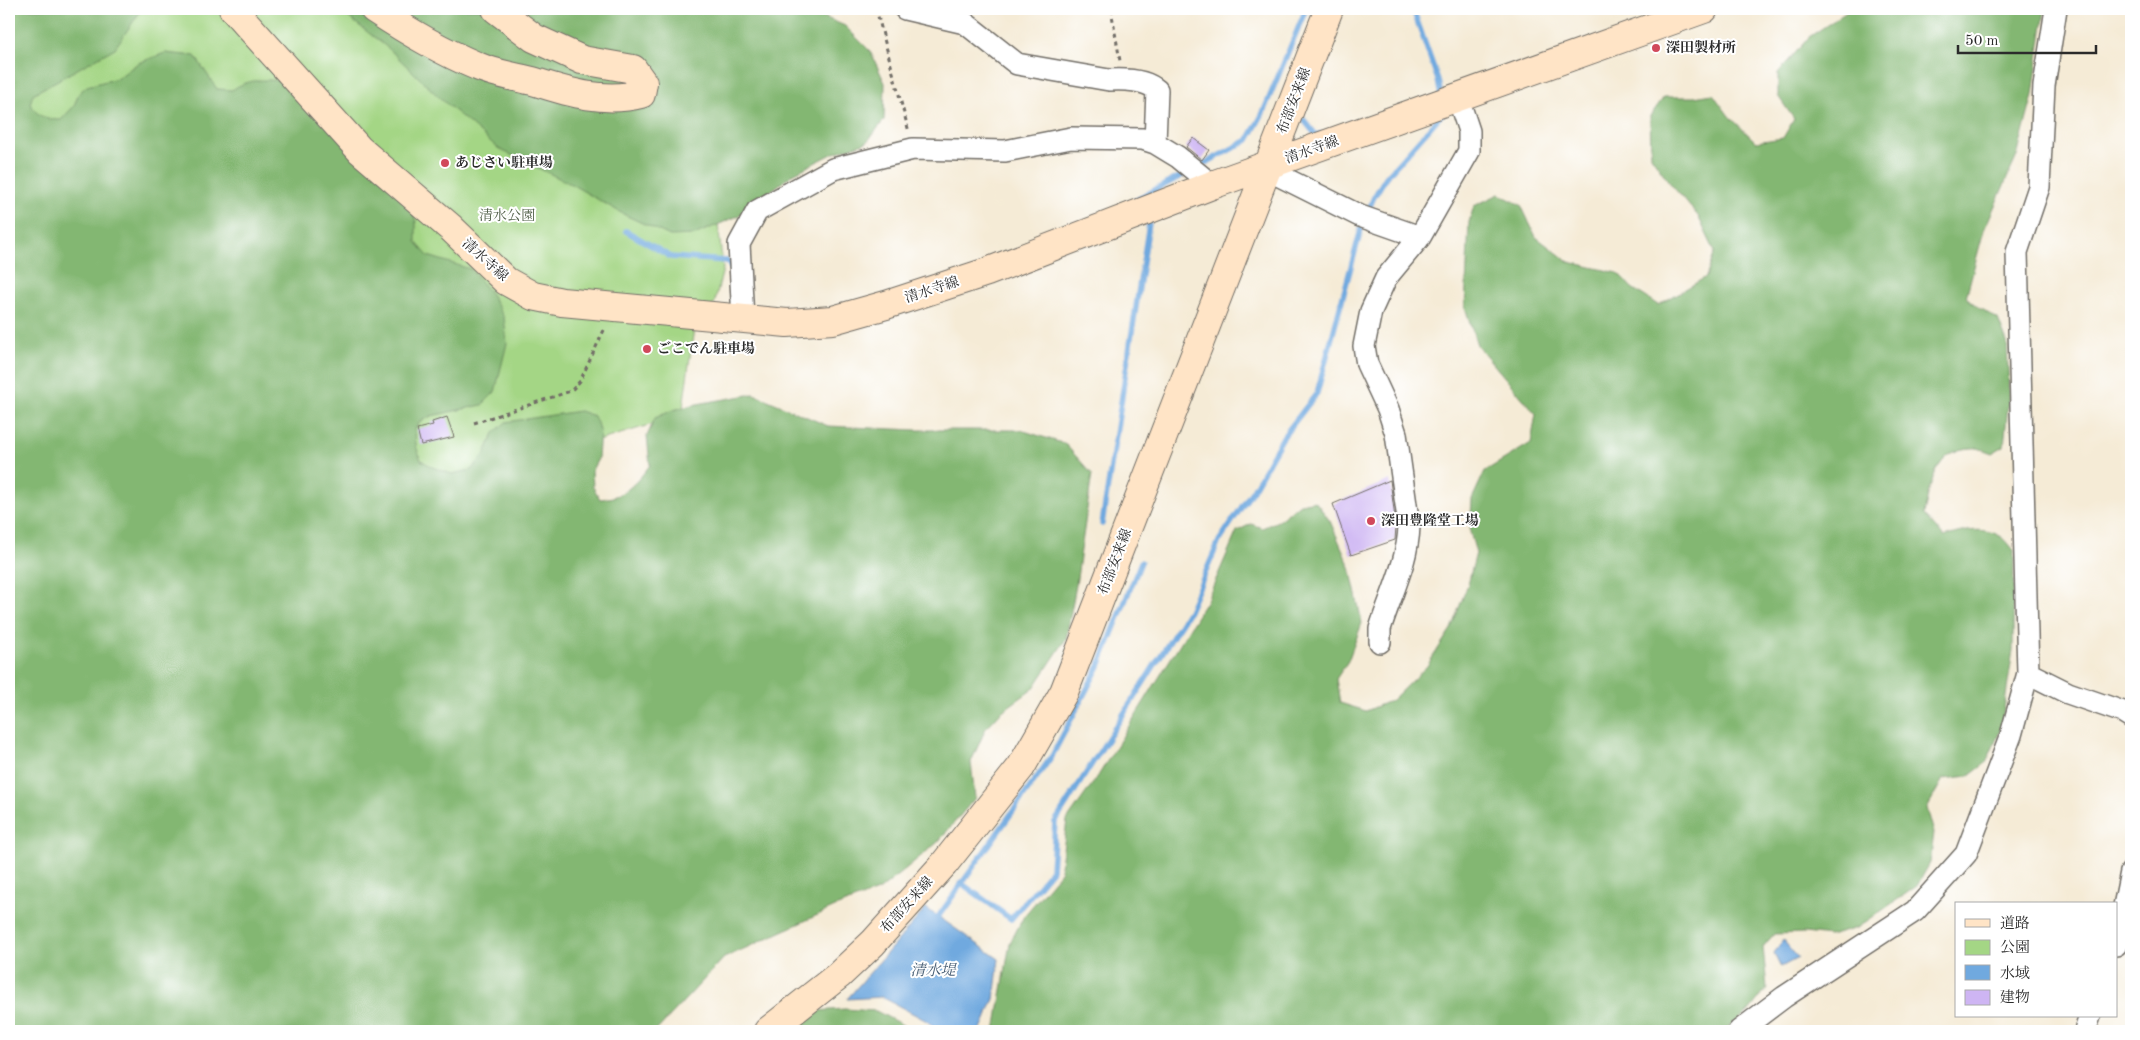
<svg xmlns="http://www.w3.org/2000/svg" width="2140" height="1040" font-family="'Old Standard TT','Noto Serif JP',serif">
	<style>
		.green { fill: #a4d685; stroke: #688058 }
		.forest { fill: #83b772; stroke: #57714e }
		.water { fill: #70a9df; stroke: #4e6a85 }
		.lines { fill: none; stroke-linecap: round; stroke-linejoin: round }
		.stream { stroke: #70a9df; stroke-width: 5.5 }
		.building { fill: #ceb5f3 }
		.street-casing { stroke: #726e67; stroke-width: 24 }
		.secondary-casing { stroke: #726e67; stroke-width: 30 }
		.path { stroke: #726e67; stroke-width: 3; stroke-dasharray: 4 4; stroke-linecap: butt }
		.street { stroke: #fff; stroke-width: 21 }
		.secondary { stroke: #ffe4c6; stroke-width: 28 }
		.poi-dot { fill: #d1495b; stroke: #fff; stroke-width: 2 }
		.labels { text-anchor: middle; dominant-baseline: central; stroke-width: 4; stroke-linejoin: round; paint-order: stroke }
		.poi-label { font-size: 14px; font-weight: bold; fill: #2b2b2b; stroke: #fff; text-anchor: start }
		.street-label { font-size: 14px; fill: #2b2b2b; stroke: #fff }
		.park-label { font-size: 14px; fill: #4f5e46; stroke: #fff }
		.water-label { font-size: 15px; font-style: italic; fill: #475d73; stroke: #fff }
	</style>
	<rect width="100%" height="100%" fill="#fff"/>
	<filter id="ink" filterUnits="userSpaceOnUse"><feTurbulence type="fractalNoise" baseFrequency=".02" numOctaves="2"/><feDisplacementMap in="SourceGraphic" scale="10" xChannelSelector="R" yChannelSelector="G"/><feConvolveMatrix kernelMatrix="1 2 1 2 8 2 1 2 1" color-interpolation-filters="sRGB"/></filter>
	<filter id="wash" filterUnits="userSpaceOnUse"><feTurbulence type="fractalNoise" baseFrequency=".0096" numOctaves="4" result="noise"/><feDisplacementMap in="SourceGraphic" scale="20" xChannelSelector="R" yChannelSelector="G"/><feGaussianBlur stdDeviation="1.12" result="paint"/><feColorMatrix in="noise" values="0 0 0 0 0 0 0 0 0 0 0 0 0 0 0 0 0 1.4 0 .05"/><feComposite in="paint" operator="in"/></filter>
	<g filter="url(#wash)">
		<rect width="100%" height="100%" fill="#f5ebd6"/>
		<path class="green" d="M9 9H635L718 223 723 269 714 305 695 321 682 415 588 444 460 497 9 140Z"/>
		<path class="forest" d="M9 9H142L115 48 33 94 30 104C38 117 46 120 61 120L74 106 79 93 87 86 118 78 138 63 165 53 195 56 217 89 232 90C249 78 268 79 288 82L408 200 416 222V242L428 256 470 269 491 294 504 318 507 343 495 392 482 405 431 416 420 422 415 429 416 446 421 460 432 467 452 474 471 470 484 455 494 433 506 422 580 411 594 416 600 430 598 459 592 470 593 487 600 499C624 498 636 483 650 465L647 436 655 418 673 410 697 404 754 394 828 426 916 430H1021L1065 444 1092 474 1076 585 1066 639 1033 689 1001 712 986 728 971 762 975 798 938 842 880 890 835 907 724 958 656 1031H9Z
			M338 9H796L812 12 845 26 870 51 885 83 884 120 867 142 834 153 793 174 738 216 694 235 670 236 625 215 571 184 499 149 440 98 388 48Z
			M1851 9H2045L2033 95 2017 156 1984 230 1966 297 1979 308 1998 319 2007 342 2009 394 2004 446 1992 453C1986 451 1978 447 1972 448 1936 448 1929 486 1924 515L1944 537C1962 531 1982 526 2000 536 2005 538 2010 546 2014 550L2013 650 2001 729 1986 763 1969 776 1943 779 1927 808 1934 833 1930 863 1917 886 1857 928 1829 936 1805 933 1774 934 1763 947 1767 988 1748 1012 1724 1031H995L1010 943 1024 916 1060 873 1067 820 1098 776 1207 600 1237 531 1251 524 1262 528 1278 521 1300 504 1315 501 1330 521 1350 567 1362 623 1348 661 1336 679 1340 703 1366 711 1392 700 1427 666 1451 629 1468 584 1476 553 1470 532 1472 499 1485 471 1531 443 1536 414 1477 345 1465 307 1469 222 1474 206 1499 194 1521 205 1536 237 1569 262 1618 273 1632 288 1658 305 1706 277 1715 252 1698 216 1669 182 1651 156 1650 116 1664 97H1694L1713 94 1729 116 1756 142 1783 138 1794 119 1778 96V73L1809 37Z
			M845 1009 876 1011 914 1031H785L815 1011Z"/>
		<path class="water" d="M926 908 999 959 994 999 980 1031H937L927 1021 882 997 847 999Z
			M1783 940 1798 958 1781 967 1774 953Z"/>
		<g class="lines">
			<path class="stream" d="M1413 9 1438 80 1441 97
				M1304 120 1316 135 1320 134
				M1198 167 1248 140 1262 115 1306 9
				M1154 193 1155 190 1190 171
				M1133 202 1155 190
				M626 231 671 257 727 261 732 269
				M1102 524 1150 217
				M961 883 1011 919 1052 870 1055 822 1189 611 1219 541 1253 490 1283 437 1317 393 1363 222 1374 197 1386 177 1443 113
				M938 917 1052 756 1099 666 1141 562"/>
		</g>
		<g id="blocks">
			<path class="building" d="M1193 138 1209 150 1202 160 1186 147Z
				M447 417 454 437 421 445 417 429 433 425 432 422Z
				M1390 480 1396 526 1395 540 1351 555 1333 504Z"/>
		</g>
	</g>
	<g filter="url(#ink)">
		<use href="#blocks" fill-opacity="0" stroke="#726e67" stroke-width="1"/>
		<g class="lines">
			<defs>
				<path id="street" d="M905 9 965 23 1017 64 1109 80C1124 79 1146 80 1157 90L1155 143 1178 157 1212 185
					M1269 165 1278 175 1360 216 1420 237
					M743 319 739 244 757 211 833 169 913 149 1005 151 1071 138 1143 139 1155 143
					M1380 642V629C1390 596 1408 562 1409 526L1396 434 1388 409 1367 364 1364 346 1371 311 1386 278 1420 237 1469 151V131L1458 98
					M2028 673 2068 693 2123 712 2131 717
					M2116 945 2131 872
					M1739 1031 1784 997 1915 911 1966 854 2011 735 2028 673 2017 252 2039 187 2044 86 2056 9
					M2085 1031 2090 1016"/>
				<path id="secondary" d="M233 9 360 150 451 228 506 281 533 296 562 302 787 323 833 320 886 305 987 272 1212 185 1704 9
					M374 9C407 31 441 51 477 66 495 74 517 77 536 82 570 93 605 103 641 94L643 83 633 69 582 60 534 38 496 9
					M768 1031 839 975 873 943 944 864 1021 767 1064 692 1329 9"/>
			</defs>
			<use href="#street" class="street-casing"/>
			<use href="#secondary" class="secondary-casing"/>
			<path class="path" d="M876 9 909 132
				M1111 9 1120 61
				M474 423 571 391 580 381 605 328"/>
			<use href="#street" class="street"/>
			<use href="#secondary" class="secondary"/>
		</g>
	</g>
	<g class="poi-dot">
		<circle cx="1656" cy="48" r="5"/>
		<circle cx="445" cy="163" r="5"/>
		<circle cx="647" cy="349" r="5"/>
		<circle cx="1371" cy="521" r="5"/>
	</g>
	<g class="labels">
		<g class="poi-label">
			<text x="1666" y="48">深田製材所</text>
			<text x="455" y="163">あじさい駐車場</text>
			<text x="657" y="349">ごこでん駐車場</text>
			<text x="1381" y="521">深田豊隆堂工場</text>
		</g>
		<g class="street-label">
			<text transform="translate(1294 101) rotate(-69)">布部安来線</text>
			<text transform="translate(1312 150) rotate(-20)">清水寺線</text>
			<text transform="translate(485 260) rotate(42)">清水寺線</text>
			<text transform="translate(932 290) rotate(-18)">清水寺線</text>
			<text transform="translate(1115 562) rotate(-69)">布部安来線</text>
			<text transform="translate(907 905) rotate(-48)">布部安来線</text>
		</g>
		<g class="park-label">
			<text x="507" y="216">清水公園</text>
		</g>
		<g class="water-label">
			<text x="933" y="971">清水堤</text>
		</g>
	</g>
	<rect width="2140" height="1040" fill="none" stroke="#fff" stroke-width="30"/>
	<rect x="1955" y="902" width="162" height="115" fill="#ffffff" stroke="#aaaaaa"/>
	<rect x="1965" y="919" width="25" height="8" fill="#ffe4c6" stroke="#aaaaaa"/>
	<text x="2000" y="928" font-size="15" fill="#2b2b2b">道路</text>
	<rect x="1965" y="940" width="25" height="15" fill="#a4d685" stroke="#aaaaaa"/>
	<text x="2000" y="952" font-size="15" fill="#2b2b2b">公園</text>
	<rect x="1965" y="965" width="25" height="15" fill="#70a9df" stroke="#aaaaaa"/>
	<text x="2000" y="978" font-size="15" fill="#2b2b2b">水域</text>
	<rect x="1965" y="990" width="25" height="15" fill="#ceb5f3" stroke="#aaaaaa"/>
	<text x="2000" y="1002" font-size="15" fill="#2b2b2b">建物</text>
	<path d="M1958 45v8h138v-8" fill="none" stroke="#2b2b2b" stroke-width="2.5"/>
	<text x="1965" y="45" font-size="15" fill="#2b2b2b" stroke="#ffffff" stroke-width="4" paint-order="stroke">50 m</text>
</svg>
